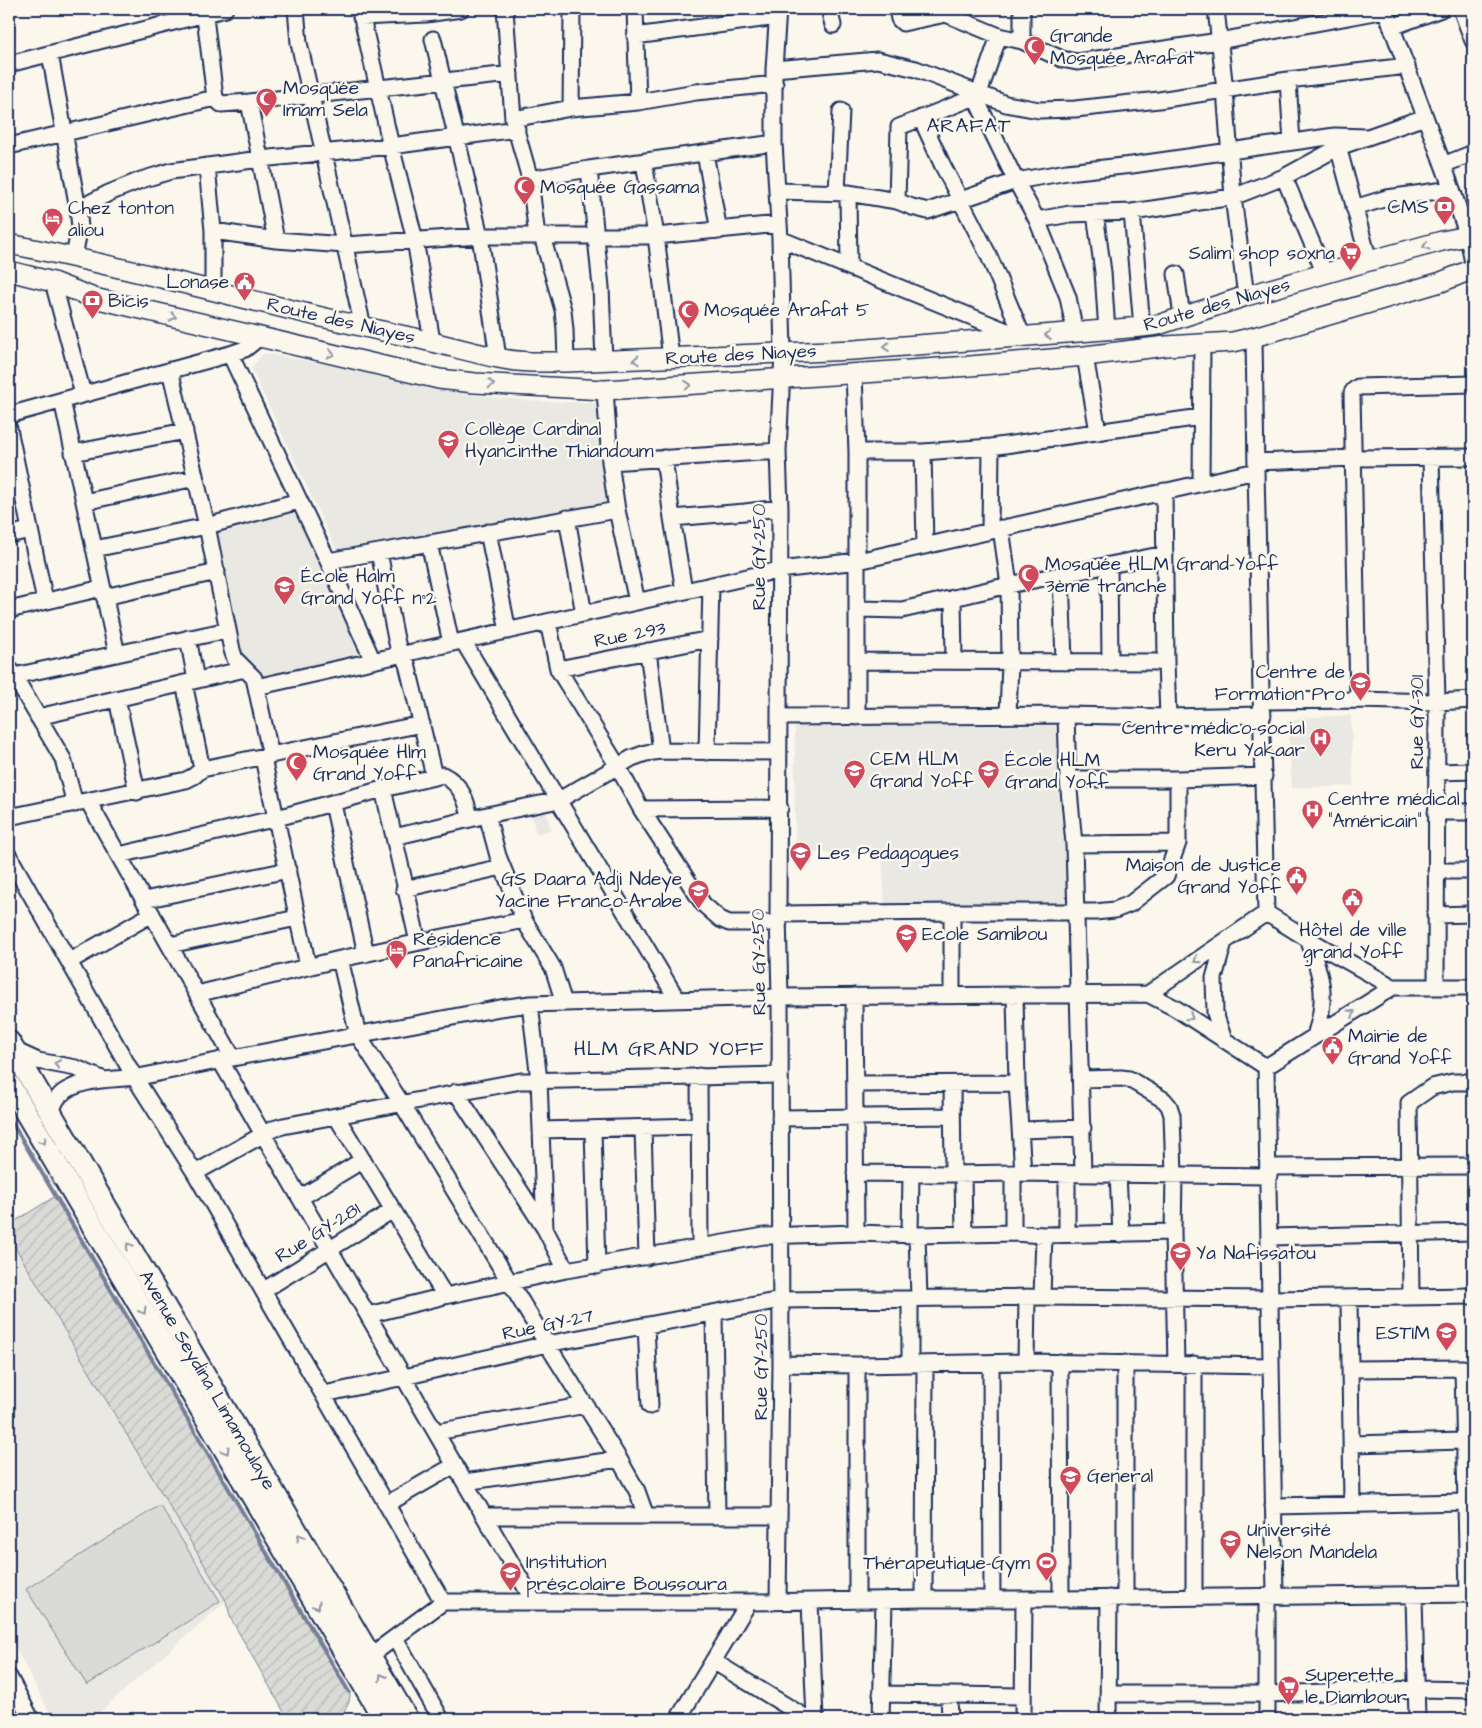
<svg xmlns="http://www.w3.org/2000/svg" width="1482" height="1728" font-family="'Architects Daughter',sans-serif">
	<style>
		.built { fill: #eae8e2 }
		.grass { fill: #dadad7; stroke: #7a849a }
		.garden { fill: url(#garden-furrows); stroke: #7a849a }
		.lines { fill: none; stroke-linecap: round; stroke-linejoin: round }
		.stream { stroke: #747e96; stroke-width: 4 }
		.minor-casing { stroke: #1b2f5e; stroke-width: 19 }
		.major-casing { stroke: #1b2f5e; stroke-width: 22 }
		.highway-casing { stroke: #1b2f5e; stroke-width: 25 }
		.minor { stroke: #fbf7ec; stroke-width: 15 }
		.major { stroke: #fbf7ec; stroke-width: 19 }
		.highway { stroke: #fbf7ec; stroke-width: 21 }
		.oneway { stroke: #8b93a5 }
		.labels { text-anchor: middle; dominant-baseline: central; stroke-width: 5; stroke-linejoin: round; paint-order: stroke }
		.poi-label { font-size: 19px; fill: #1b2f5e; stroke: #fbf7ec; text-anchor: start }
		.street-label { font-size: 19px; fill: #1b2f5e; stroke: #fbf7ec }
		.neighbourhood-label { font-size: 20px; letter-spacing: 1px; fill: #1b2f5e; stroke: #fbf7ec }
	</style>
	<defs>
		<pattern id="garden-furrows" width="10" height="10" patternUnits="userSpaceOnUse" patternTransform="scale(1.25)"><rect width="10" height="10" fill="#dadad7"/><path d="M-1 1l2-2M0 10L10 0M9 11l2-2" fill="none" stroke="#babbbb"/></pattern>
	</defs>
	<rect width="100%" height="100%" fill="#fbf7ec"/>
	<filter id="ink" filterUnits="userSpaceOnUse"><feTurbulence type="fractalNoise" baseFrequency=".02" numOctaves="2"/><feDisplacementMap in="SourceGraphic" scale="10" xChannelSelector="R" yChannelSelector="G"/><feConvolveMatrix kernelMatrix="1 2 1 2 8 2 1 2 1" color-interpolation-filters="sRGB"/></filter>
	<g filter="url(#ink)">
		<path class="built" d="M264 353 418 381 472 395 532 401 595 403 610 507 338 553 251 368Z
			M297 505 369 659 258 683 243 663 210 528Z
			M1351 715 1353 786 1292 788 1288 729 1292 720 1300 718Z
			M795 723 913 726H1063L1069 907 885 905 882 853H795Z
			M545 808 551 830 536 834 531 813Z
			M9 1237 226 1601 92 1719H53L9 1635Z"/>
		<path class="grass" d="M160 1505 220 1601 87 1685 26 1589Z"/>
		<path class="garden" d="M54 1197 350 1695 349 1702 340 1719H288L231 1619 226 1601 9 1237V1229L17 1220Z"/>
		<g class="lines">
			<path class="stream" d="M10 1119 349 1692"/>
			<defs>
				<path id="minor" d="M204 9 215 98 221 104 249 102 510 74
					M296 9 299 43 363 327
					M360 9 391 146 415 240 432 341
					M505 9 513 119 530 179 537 236
					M635 9 638 102
					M778 9 774 69V143L780 239 783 352 778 451 780 508 778 914 780 997 781 1364 778 1602
					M829 9 833 25
					M897 9 899 19 903 23 946 14 999 36 1022 41 1062 59 1077 62 1219 41 1386 10
					M1022 9V41
					M1216 9 1225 90 1233 197 1246 296
					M1385 9 1452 189 1468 237 1473 263
					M1461 9 1473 41
					M361 17 426 14 461 9
					M1392 27 1441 9
					M635 36 777 17
					M433 39 480 236 498 358
					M50 54 78 209 80 227 74 256
					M9 64 225 9
					M774 69 878 60 916 69 1006 104 1039 110 1075 109 1159 100 1288 80 1407 66
					M1288 80 1292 142
					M975 97 1016 181 1037 220 1068 297 1075 333
					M249 102 276 240
					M571 108 572 9
					M921 118 942 164 989 256 1023 337
					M513 119 571 108 638 102 696 92 775 84
					M1336 139 1369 261
					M9 146 215 98
					M705 153 719 231
					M644 162 656 236 671 358
					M1443 165 1473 153
					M207 166 213 231V291
					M589 169 601 287 604 361
					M1284 177 1325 274
					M530 179 589 169 774 143
					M777 191 848 193 897 201 912 207 928 211 1016 181 1067 172 1132 165 1335 136 1366 137
					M837 192 841 111
					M848 193 849 266
					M897 201 899 127 975 97 979 93 999 36
					M1354 208 1387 198 1452 189
					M78 209 109 193 141 180 171 171 260 159 391 146 517 129
					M1132 212 1142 327
					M1095 213 1103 272 1107 331
					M1037 220 1070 214 1132 212 1233 197 1284 177 1339 147 1425 117
					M213 231 276 240 345 245 480 236H656L779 224
					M542 236 563 310 565 330 566 362
					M780 239 1019 336
					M1176 274 1182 316
					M53 282 83 394
					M1254 337 1256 471 1266 913
					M230 354 328 561 373 661
					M1085 356 1098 432
					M170 370 207 526 232 650 235 659 254 678 271 756
					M854 374 857 452V717
					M605 390 610 462 617 510 637 602
					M62 400 117 654
					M9 415 230 354 245 349 260 337
					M9 429 45 601
					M857 452H923L991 447 1201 417
					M923 452 925 546
					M73 453 185 431
					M1431 457 1437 702 1436 987
					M664 458 672 518 684 591
					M610 462 778 451
					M1256 462 1354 458 1473 457
					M1201 483 1202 344
					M1164 491 1166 662 1168 717
					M84 502 195 478
					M567 518 584 614
					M672 518 745 512 780 508
					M1001 528 1009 585 1010 662 1008 715
					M990 531 991 447
					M488 532 508 631
					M9 535 29 530
					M429 543 451 643
					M94 549 207 526 299 501
					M379 552 396 639 398 647 407 664 434 776
					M328 561 617 510
					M1109 565 1110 663
					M1061 575 1064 662
					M104 597 217 572
					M953 598 954 660
					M858 609 902 610 1009 585 1165 554
					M9 610 102 588
					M548 622 558 669 617 765 641 809 703 904 720 919 729 923H779
					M188 638 196 680
					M463 641 677 999
					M648 651 661 751
					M858 661 1166 662
					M10 669 63 759 75 804
					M558 669 710 639
					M14 676 228 630
					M184 683 202 769
					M256 687 779 570 858 561 1256 471
					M117 699 137 792
					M1358 700 1352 393 1354 390 1358 387 1473 384
					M1262 701 1358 700 1437 702 1473 700
					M1066 715 1068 779 1074 844 1083 1174
					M38 717 245 669
					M779 717 1066 715 1168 717 1263 715
					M707 752 711 585
					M263 758 308 966
					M1437 772 1473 771
					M1068 779H1178L1264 776
					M383 789 418 942
					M88 801 233 1058
					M333 804 366 954
					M641 809 780 808
					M1436 812H1473
					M487 815 498 856 524 920 553 968 564 1003
					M9 817 186 780 194 776 202 769 422 724
					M394 837 487 815 559 800 632 758 646 753 661 751 779 752
					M1074 844 1178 843
					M119 855 277 818 383 789 443 775C461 784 467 800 470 819
					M9 856 135 1078 195 1173 443 1602
					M1436 871H1473
					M404 889 502 867
					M144 900 288 870
					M1266 913 1308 939 1393 987H1473
					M778 914 952 912H1095L1115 910 1130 904 1166 876 1178 843V779
					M1435 915 1473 914
					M1308 939C1322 977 1328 997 1315 1036
					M1224 942 1214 978 1215 1013 1224 1040
					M170 945 297 918
					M340 959 358 1035 402 1104 547 1344 619 1459 637 1491 646 1516
					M70 961 152 914
					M197 994 340 959 524 920
					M1148 994 1266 913
					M952 995V912
					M854 996 856 1233
					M1015 996 1017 1083 1023 1173
					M530 1004 539 1080 545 1229
					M14 1050 38 1061 76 1068 102 1079
					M220 1060 534 1602
					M1266 1067 1275 1596
					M1266 1067 1393 987
					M699 1076 700 1247
					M1081 1079 1121 1078 1129 1079 1164 1100 1169 1106 1172 1115 1174 1175 1173 1232 1176 1364
					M855 1084 1017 1083
					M952 1084 953 1174
					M456 1092 545 1229 566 1270
					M51 1114C54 1104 57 1095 67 1090 92 1076 122 1081 149 1075 265 1050 383 1031 500 1008L530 1004 564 1003 780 997 1148 994 1175 1008 1266 1067
					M336 1116 445 1296
					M780 1118 952 1116
					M643 1129 647 1257
					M541 1130 699 1126
					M593 1130 597 1266
					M1021 1130 1083 1128
					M1269 1167 1473 1166
					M195 1173 273 1129 283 1126 521 1081 780 1075
					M855 1173 953 1174 1013 1173 1269 1176
					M1013 1173V1233
					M963 1174 964 1234
					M1067 1174V1234
					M1118 1175 1121 1234
					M300 1198 363 1160
					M910 1234 911 1174
					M917 1235 919 1298
					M1270 1237 1473 1232
					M264 1290 393 1210
					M1042 1297 1044 1235
					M1411 1297 1409 1103 1432 1087 1453 1082H1473
					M1349 1298 1352 1504
					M714 1313 717 1516
					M368 1315 445 1296 566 1270 764 1236 856 1233 917 1235 1013 1233 1044 1235 1173 1232
					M646 1326 650 1406
					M1026 1362 1027 1297
					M1060 1362 1061 1599
					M991 1363 992 1599
					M781 1364 857 1365 1026 1362 1271 1366
					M910 1364V1299
					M1351 1369 1463 1368 1468 1595
					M324 1394 404 1377 547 1344 781 1300 1042 1297 1271 1299 1473 1296
					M436 1432 586 1405
					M1352 1444 1464 1441
					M465 1482 619 1459
					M387 1504 455 1465
					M1273 1506 1466 1502
					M485 1516H779
					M1414 1596 1417 1719
					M1194 1597V1364
					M1125 1598V1363
					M924 1599 925 1364
					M881 1600 884 1601 881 1719
					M857 1601V1365
					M810 1602 815 1719
					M395 1638 441 1719
					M370 1656 443 1602H749L924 1599H1061L1473 1594
					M713 1661 808 1719
					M9 1677 31 1719
					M881 1694 1022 1696
					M1108 1694H1267L1418 1689 1473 1690
					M949 1695 950 1719
					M678 1719 749 1602
					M1023 1719 1024 1599
					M1108 1719 1109 1598
					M1267 1719V1596"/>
				<path id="major" d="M9 244C144 270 275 309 410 337 440 343 469 352 498 358 520 363 543 362 566 362L854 350 1142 327 1158 325 1246 296 1369 261 1442 241 1473 235
					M9 271 53 282 94 298 439 379 475 383 605 390 970 366 1085 356 1166 346 1233 342 1254 337 1441 282 1473 269"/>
				<g id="highway">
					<path id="s1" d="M9 1042 407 1719"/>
					<path d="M9 1084 384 1719"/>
				</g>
			</defs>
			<use href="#minor" class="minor-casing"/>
			<use href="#major" class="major-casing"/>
			<use href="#highway" class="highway-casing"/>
			<use href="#minor" class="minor"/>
			<use href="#major" class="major"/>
			<use href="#highway" class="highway"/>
		</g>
		<defs><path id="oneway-chevron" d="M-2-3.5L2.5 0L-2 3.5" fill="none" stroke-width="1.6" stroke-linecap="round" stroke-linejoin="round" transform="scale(1.25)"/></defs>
		<g class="oneway">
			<use href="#oneway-chevron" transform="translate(1426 246) rotate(165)"/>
			<use href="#oneway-chevron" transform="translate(173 317) rotate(13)"/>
			<use href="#oneway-chevron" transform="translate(1048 335) rotate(176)"/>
			<use href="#oneway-chevron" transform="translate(886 347) rotate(176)"/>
			<use href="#oneway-chevron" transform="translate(331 354) rotate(13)"/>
			<use href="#oneway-chevron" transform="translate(636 360) rotate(177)"/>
			<use href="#oneway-chevron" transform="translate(491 384) rotate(2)"/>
			<use href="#oneway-chevron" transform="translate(688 385) rotate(-4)"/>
			<use href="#oneway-chevron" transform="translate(1197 960) rotate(145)"/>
			<use href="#oneway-chevron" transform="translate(1352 1013) rotate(-32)"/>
			<use href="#oneway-chevron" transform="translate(1190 1017) rotate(33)"/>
			<use href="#oneway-chevron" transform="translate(57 1064) rotate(-171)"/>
			<use href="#oneway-chevron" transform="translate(43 1141) rotate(59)"/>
			<use href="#oneway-chevron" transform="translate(129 1246) rotate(-121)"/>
			<use href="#oneway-chevron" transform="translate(143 1311) rotate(59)"/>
			<use href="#oneway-chevron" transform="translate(226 1451) rotate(59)"/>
			<use href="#oneway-chevron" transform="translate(300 1537) rotate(-121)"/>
			<use href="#oneway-chevron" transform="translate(317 1606) rotate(59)"/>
			<use href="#oneway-chevron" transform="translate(382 1677) rotate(-120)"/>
		</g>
	</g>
	<defs>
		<symbol id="mosque-pin" viewBox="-11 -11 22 30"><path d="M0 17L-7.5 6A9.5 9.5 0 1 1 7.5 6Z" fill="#d1495b" stroke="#fbf7ec"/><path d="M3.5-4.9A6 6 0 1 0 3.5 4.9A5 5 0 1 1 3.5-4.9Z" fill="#fff"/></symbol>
		<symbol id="bank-pin" viewBox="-11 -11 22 30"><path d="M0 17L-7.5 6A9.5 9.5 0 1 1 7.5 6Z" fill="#d1495b" stroke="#fbf7ec"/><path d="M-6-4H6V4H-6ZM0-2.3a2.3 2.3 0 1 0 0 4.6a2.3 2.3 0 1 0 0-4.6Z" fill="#fff"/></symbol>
		<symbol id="hotel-pin" viewBox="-11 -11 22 30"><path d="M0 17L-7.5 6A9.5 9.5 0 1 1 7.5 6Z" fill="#d1495b" stroke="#fbf7ec"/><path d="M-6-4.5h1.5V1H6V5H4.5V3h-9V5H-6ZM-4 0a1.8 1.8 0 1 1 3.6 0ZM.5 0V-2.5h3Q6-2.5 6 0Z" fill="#fff"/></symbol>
		<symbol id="supermarket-pin" viewBox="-11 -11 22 30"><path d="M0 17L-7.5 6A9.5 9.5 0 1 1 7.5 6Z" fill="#d1495b" stroke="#fbf7ec"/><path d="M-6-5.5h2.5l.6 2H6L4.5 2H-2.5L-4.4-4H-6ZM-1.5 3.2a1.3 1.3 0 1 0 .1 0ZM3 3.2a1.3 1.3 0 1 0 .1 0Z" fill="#fff"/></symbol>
		<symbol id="civic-pin" viewBox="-11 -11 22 30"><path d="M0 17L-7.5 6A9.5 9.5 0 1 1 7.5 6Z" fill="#d1495b" stroke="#fbf7ec"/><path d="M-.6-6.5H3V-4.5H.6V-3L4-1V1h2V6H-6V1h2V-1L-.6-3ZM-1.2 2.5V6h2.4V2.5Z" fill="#fff"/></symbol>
		<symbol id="university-pin" viewBox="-11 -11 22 30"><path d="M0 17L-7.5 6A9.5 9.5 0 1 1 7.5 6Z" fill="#d1495b" stroke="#fbf7ec"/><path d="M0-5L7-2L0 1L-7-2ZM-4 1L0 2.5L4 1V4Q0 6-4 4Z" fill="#fff"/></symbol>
		<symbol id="school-pin" viewBox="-11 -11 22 30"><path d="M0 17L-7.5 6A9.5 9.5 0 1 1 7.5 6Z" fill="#d1495b" stroke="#fbf7ec"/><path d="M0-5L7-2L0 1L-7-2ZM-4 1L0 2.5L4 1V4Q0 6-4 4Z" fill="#fff"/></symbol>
		<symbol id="hospital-pin" viewBox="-11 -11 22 30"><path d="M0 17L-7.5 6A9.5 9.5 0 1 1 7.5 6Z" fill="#d1495b" stroke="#fbf7ec"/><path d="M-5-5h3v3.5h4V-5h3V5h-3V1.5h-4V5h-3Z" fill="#fff"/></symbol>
		<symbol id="stadium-pin" viewBox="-11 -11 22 30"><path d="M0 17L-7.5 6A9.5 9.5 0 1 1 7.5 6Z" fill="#d1495b" stroke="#fbf7ec"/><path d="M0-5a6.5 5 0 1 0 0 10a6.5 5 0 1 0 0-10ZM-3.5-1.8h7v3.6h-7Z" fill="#fff"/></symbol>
	</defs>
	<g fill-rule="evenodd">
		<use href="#mosque-pin" x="1022" y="34" width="25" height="34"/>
		<use href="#mosque-pin" x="254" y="86" width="25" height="34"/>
		<use href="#mosque-pin" x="512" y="174" width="25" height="34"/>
		<use href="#bank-pin" x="1432" y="194" width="25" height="34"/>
		<use href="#hotel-pin" x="40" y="206" width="25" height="34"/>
		<use href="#supermarket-pin" x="1338" y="240" width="25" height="34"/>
		<use href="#civic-pin" x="232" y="270" width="25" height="34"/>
		<use href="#bank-pin" x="80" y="288" width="25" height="34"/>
		<use href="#mosque-pin" x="676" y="298" width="25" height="34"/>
		<use href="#university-pin" x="436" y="428" width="25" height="34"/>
		<use href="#mosque-pin" x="1016" y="562" width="25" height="34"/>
		<use href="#school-pin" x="272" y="574" width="25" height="34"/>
		<use href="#university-pin" x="1348" y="670" width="25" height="34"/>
		<use href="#hospital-pin" x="1308" y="726" width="25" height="34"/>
		<use href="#mosque-pin" x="284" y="750" width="25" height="34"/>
		<use href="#school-pin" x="842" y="758" width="25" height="34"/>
		<use href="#school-pin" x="976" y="758" width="25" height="34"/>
		<use href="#hospital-pin" x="1300" y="798" width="25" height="34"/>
		<use href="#school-pin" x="788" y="840" width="25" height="34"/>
		<use href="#civic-pin" x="1284" y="864" width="25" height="34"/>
		<use href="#school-pin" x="686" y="878" width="25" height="34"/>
		<use href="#civic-pin" x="1340" y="886" width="25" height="34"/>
		<use href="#school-pin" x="894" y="922" width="25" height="34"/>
		<use href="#hotel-pin" x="384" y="938" width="25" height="34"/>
		<use href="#civic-pin" x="1320" y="1034" width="25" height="34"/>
		<use href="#school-pin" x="1168" y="1240" width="25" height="34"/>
		<use href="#university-pin" x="1434" y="1320" width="25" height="34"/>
		<use href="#school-pin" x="1058" y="1464" width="25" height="34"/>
		<use href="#university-pin" x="1218" y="1528" width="25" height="34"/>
		<use href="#stadium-pin" x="1034" y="1550" width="25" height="34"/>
		<use href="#school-pin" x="498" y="1560" width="25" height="34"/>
		<use href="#supermarket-pin" x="1276" y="1674" width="25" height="34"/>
	</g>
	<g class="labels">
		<g class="poi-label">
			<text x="1050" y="36">Grande<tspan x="1050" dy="22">Mosquée Arafat</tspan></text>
			<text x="283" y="88">Mosquée<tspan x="283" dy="22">Imam Sela</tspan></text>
			<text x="540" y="187">Mosquée Gassama</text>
			<text x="1429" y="207" text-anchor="end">CMS</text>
			<text x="68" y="208">Chez tonton<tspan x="68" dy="22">aliou</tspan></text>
			<text x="1335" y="253" text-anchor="end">Salim shop soxna</text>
			<text x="229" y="282" text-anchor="end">Lonase</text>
			<text x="108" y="301">Bicis</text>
			<text x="704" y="310">Mosquée Arafat 5</text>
			<text x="465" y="429">Collège Cardinal<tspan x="465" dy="22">Hyancinthe Thiandoum</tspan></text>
			<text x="1045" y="564">Mosquée HLM Grand-Yoff<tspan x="1045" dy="22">3ème tranche</tspan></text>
			<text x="301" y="576">École Halm<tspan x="301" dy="22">Grand Yoff n°2</tspan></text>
			<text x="1345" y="672" text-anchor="end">Centre de<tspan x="1345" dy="22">Formation Pro</tspan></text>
			<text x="1305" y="728" text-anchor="end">Centre médico-social<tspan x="1305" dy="22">Keru Yakaar</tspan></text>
			<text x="313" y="752">Mosquée Hlm<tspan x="313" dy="22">Grand Yoff</tspan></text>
			<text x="870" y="759">CEM HLM<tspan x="870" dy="22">Grand Yoff</tspan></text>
			<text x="1005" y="760">École HLM<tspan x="1005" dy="22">Grand Yoff</tspan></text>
			<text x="1328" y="799">Centre médical<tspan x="1328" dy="22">"Américain"</tspan></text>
			<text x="817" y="853">Les Pedagogues</text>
			<text x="1281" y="865" text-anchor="end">Maison de Justice<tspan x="1281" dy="22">Grand Yoff</tspan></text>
			<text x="682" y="879" text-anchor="end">GS Daara Adji Ndeye<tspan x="682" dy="22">Yacine Franco-Arabe</tspan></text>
			<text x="1353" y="930" text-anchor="middle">Hôtel de ville<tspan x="1353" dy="22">grand Yoff</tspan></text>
			<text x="922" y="934">Ecole Samibou</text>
			<text x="413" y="939">Résidence<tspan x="413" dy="22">Panafricaine</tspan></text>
			<text x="1348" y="1036">Mairie de<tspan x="1348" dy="22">Grand Yoff</tspan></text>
			<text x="1196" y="1253">Ya Nafissatou</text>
			<text x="1430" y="1333" text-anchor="end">ESTIM</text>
			<text x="1087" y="1476">General</text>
			<text x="1247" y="1530">Université<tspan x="1247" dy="22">Nelson Mandela</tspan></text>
			<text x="526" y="1562">Institution<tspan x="526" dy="22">préscolaire Boussoura</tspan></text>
			<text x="1030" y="1563" text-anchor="end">Thérapeutique-Gym</text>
			<text x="1305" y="1675">Superette<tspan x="1305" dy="22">le Diambour</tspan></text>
		</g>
		<g class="street-label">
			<text transform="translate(1217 305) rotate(-16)">Route des Niayes</text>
			<text transform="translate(341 321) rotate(13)">Route des Niayes</text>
			<text transform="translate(741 355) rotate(-3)">Route des Niayes</text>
			<text transform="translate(759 557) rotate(-90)">Rue GY-250</text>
			<text transform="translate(630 635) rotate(-11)">Rue 293</text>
			<text transform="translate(1417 722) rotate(-90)">Rue GY-301</text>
			<text transform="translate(759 962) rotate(-91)">Rue GY-250</text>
			<text transform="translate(318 1233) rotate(-32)">Rue GY-281</text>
			<text transform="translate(548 1325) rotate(-12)">Rue GY-27</text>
			<text transform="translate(761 1367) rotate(-90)">Rue GY-250</text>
			<text stroke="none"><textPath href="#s1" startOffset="392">Avenue Seydina Limamoulaye</textPath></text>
		</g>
		<g class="neighbourhood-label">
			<text x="969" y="126">ARAFAT</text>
			<text x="669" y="1049">HLM GRAND YOFF</text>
		</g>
	</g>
	<rect width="1482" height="1728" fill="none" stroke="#fbf7ec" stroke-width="30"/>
	<rect x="15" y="15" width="1452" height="1698" fill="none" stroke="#1b2f5e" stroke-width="2" filter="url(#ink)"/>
</svg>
